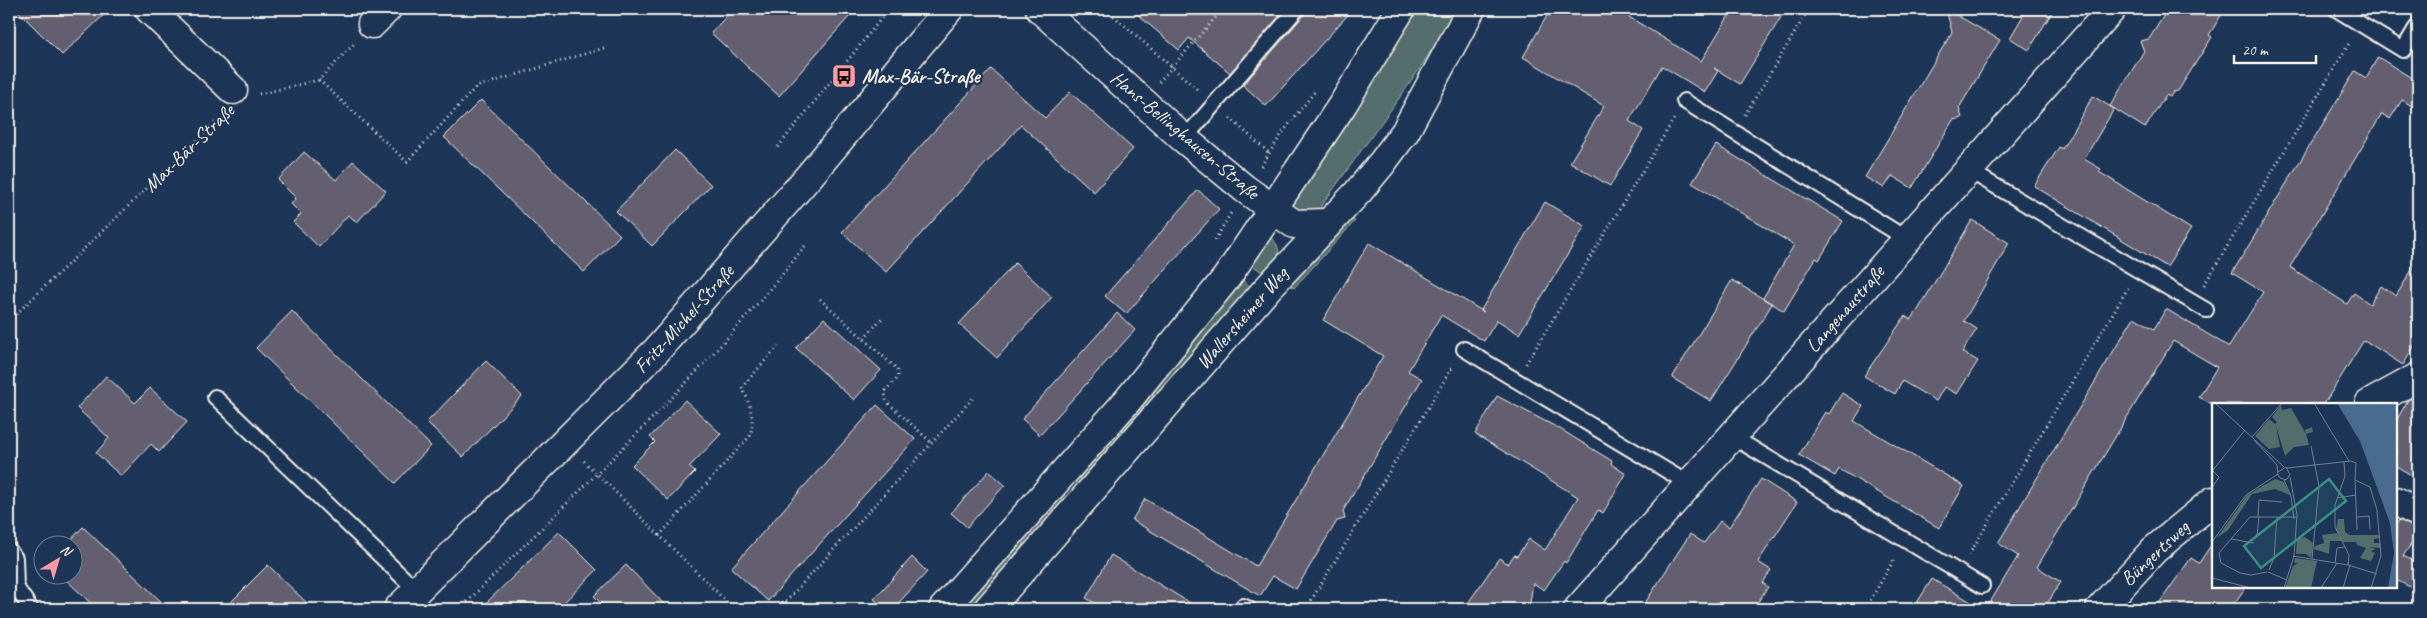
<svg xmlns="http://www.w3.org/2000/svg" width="2427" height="618" font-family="Caveat,sans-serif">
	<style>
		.green { fill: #526e6c; stroke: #a3b0aa }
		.building { fill: #635e71; stroke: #f4f1e8 }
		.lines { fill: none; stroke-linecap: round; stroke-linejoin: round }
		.service-casing { stroke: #f4f1e8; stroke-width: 18 }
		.minor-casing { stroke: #f4f1e8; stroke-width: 31 }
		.tertiary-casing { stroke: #f4f1e8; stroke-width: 31 }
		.path { stroke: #f4f1e8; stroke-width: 3; stroke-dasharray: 1 4; stroke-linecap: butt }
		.service { stroke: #1d3557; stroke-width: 14 }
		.minor { stroke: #1d3557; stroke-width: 28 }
		.tertiary { stroke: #1d3557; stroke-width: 28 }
		.labels { text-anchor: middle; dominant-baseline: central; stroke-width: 4.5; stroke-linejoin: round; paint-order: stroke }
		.poi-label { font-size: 20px; font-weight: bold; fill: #f4f1e8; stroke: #1d3557; text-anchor: start }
		.street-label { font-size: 20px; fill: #f4f1e8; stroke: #1d3557 }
		.inset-river { fill: none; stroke: #486b8f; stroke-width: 2.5 }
		.inset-road { fill: none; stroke: #738091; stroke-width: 1 }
		.view { fill: #3d8f86; fill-opacity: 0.15; stroke: #3d8f86; stroke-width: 2.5 }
		.inset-edge { fill: none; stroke: #f4f1e8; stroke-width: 2.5 }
	</style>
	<rect width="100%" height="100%" fill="#1d3557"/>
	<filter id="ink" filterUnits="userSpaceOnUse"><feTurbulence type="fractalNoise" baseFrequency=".02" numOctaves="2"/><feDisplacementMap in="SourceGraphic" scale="10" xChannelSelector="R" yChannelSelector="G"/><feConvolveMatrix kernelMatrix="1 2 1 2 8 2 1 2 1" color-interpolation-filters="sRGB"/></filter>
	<g filter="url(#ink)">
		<path class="green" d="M1410 9H1459L1410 83 1314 216 1288 208Z
			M1352 219 1355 221 1294 288 1289 284Z
			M1268 234C1285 250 1280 260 1266 275L1248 262Z
			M1238 276 1253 289 1082 488 1071 477Z
			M1060 491 1070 501 976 609H953Z"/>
		<path class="building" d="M16 9H110L62 55Z
			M733 9H856L779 96 711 33Z
			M1131 9H1286L1230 73 1189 38 1179 50Z
			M1306 9H1353L1266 106 1243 85 1304 15Z
			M1551 9H1616L1701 61 1733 9H1786L1740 84 1714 68 1718 71 1705 92 1662 66 1629 121 1643 130 1610 186 1570 162 1604 106 1523 57Z
			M1946 9 2000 40 1959 108 1962 118 1953 120 1912 188 1892 176 1884 188 1865 177 1952 32Z
			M2027 9H2054L2029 50 2010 38Z
			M2168 9H2225L2209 35 2212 37 2178 91 2173 92 2170 97 2166 95 2145 128 2110 106 2144 51 2140 41 2149 39Z
			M2378 57 2418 82V110L2402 100 2390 119 2382 114 2290 267 2347 304 2354 293 2370 304 2381 286 2396 296 2418 260V340L2403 365 2364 340 2324 404H2212L2199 397 2217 367 2173 341 2037 567 2061 582 2044 609H1986L2018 556 1998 543 2134 317 2154 329 2166 309 2229 347 2263 292 2232 273 2355 71 2366 78Z
			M991 69 1045 118 1070 92 1133 149 1094 192 1021 125 886 272 842 232Z
			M2093 96 2114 109 2084 159 2101 169 2099 172 2191 229 2167 267 2034 186 2059 147 2062 149Z
			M481 100 620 235 584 272 444 137Z
			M1716 145 1843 221 1819 260 1816 258 1784 311 1763 298 1794 245 1692 183Z
			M675 150 711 185 652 246 616 211Z
			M304 152 336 180 353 161 386 191 357 222 348 215 319 247 293 222 301 214 291 204 296 198 278 180Z
			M1198 190 1219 209 1126 314 1105 296Z
			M1545 202 1585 226 1519 334 1497 320 1484 341 1441 315 1408 371 1422 379 1343 511 1345 519 1337 521 1296 589 1273 576 1260 596 1132 520 1145 499 1256 566 1383 356 1323 320 1369 243 1484 312 1481 310Z
			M1972 220 2009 243 1964 321 1977 329 1962 352 1978 361 1957 394 1944 387 1936 401 1902 381 1895 394 1864 376 1905 316 1911 320 1918 310Z
			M1015 263 1052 297 997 358 959 324Z
			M1732 280 1772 304 1711 401 1672 378Z
			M292 311 431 446 395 483 256 348Z
			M1117 313 1135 330 1040 435 1022 419Z
			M824 318 881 370 854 400 796 348Z
			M486 361 522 396 463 457 427 422Z
			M106 376 135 403 150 388 187 422 159 452 151 444 121 476 96 453 109 438 77 408Z
			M1842 393 1863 406 1854 421 1964 486 1939 528 1839 469 1835 476 1799 455 1825 412 1829 414Z
			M2418 395V479L2396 466V421L2408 400Z
			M1497 396 1560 429 1612 461 1611 464 1626 474 1603 513 1598 510 1566 563 1564 561 1544 590 1533 583 1529 609H1464L1499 558 1508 564 1514 555 1517 556 1529 539 1545 550 1578 497 1475 434Z
			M685 400 721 434 689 467 695 472 668 500 632 465 655 442 650 437Z
			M877 405 915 439 768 601 731 568Z
			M989 471 1005 485 967 527 951 513Z
			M1761 479 1797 502 1758 562 1771 570 1763 583 1768 587 1753 609H1641L1690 534 1704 543 1720 521 1729 527Z
			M2399 520 2418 529V534L2403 556 2418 563V591L2396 580V525Z
			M83 527 169 609H97L62 576H72V546H65Z
			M559 532 597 570 557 609H480Z
			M2213 542V587H2246L2230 609H2155L2191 558 2199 563Z
			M1111 555 1200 609H1105L1086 598Z
			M912 557 927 572 893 609H885L874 599Z
			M268 565 313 609H224Z
			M626 565 669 609H607L594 596Z
			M1932 579 1983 609H1913Z"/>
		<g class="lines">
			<defs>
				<path id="service" d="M2336 9 2403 50 2418 25
					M1684 101 1907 239
					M1184 139 1297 9
					M1968 170 2206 310
					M1464 349 1689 484
					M215 397 417 591
					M1733 437 1982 586
					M9 550 15 558 16 587 31 609
					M1243 606 1249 609"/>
				<path id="minor" d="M149 9 233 90
					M1040 9 1184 139 1245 189 1294 224 1327 223
					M372 24 387 9
					M2369 404 2418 377
					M2396 501 2418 513
					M398 609 657 350 810 175 949 9
					M1578 609 2112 9
					M2100 609 2154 550 2213 501"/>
				<path id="tertiary" d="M943 609 1128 400 1227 277 1343 104 1401 9
					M988 609 1267 289 1358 192 1382 163 1405 132 1471 9"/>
			</defs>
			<use href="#service" class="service-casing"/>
			<use href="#minor" class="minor-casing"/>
			<use href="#tertiary" class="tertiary-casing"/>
			<path class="path" d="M1106 9 1199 91
				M319 80 407 162 476 87 604 48
				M1159 82 1223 9
				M259 94 319 80 354 44
				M1745 115 1809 9
				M1230 118 1269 153
				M778 147 889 9
				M1261 166 1283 132 1316 90
				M1215 240 1231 213
				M2204 285 2350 42
				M820 299 897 369 898 377 885 391 886 401 932 443
				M9 321 223 115
				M864 338 883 317
				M1526 364 1674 119
				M584 461 734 609
				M659 536 750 436C755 418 750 404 742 387L779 345
				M1969 555 2128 288
				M460 609C578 491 702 377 805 246
				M576 609H580
				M720 609 727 603
				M779 609 973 398
				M910 609 915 603
				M1306 609 1453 366
				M1865 609 1895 558"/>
			<use href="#service" class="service"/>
			<use href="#minor" class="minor"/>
			<use href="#tertiary" class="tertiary"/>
		</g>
	</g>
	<defs>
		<symbol id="bus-square" viewBox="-11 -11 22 22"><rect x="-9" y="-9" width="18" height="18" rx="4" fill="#ff9aa2" stroke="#1d3557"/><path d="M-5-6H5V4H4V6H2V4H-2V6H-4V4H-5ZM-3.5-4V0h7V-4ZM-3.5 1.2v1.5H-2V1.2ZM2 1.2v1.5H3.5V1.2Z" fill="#111"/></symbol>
	</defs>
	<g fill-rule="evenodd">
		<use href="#bus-square" x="830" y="62" width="28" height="28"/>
	</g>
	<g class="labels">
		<g class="poi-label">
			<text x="862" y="76">Max-Bär-Straße</text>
		</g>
		<g class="street-label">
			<text transform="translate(1185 135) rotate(40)">Hans-Bellinghausen-Straße</text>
			<text transform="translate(189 148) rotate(-44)">Max-Bär-Straße</text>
			<text transform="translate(1845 309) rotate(-49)">Langenaustraße</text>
			<text transform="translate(1242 318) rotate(-49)">Wallersheimer Weg</text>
			<text transform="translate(684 319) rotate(-48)">Fritz-Michel-Straße</text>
			<text transform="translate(2155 553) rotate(-43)">Büngertsweg</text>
		</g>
	</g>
	<g transform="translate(2212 403)">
		<rect width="185" height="185" fill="#1d3557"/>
		<path d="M69 2 70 7 79 5 94 31 93 27 100 24 101 29 94 31 97 42 82 44 73 53 64 23 68 44 57 46 43 33 57 16 63 21 65 19 60 14ZM63 76 72 79 78 92 63 86 40 91 16 127 5 135 35 92ZM126 116H132L133 129 138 132H168V135L162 136V140H168L169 145 157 144 164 146 159 148 163 150 159 158 148 155 154 145 145 142 144 139H131L124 127ZM125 130 130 138H118L117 151 102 146 103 143 112 140 110 132ZM93 134 101 140 99 155 94 151H84L85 136ZM83 155 105 158 99 185H73L81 163 86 160H82Z" fill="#526e6c"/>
		<path d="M125 0H185V185H176L182 150 178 120 148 38Z" fill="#486b8f"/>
		<path class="inset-river" d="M166 0 185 33"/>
		<path class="inset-road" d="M3 0 72 64M102 0 137 58M40 34 70 0M42 37 65 62 66 72 68 75 74 77 78 72 74 64 66 69M99 43 107 83 100 156M132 59 133 73 123 102V124L137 152 136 162M75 65 139 58 144 60 143 77 158 84 165 107 169 153 159 185M1 67 33 27M72 77 79 93 82 116M143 77 145 127M0 85 7 74 0 67M125 95 144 92M46 113 47 97 70 99M145 114 157 113 158 126M45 133 47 113M19 136 42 140M0 139 34 92 66 71M81 153 136 162 165 171M123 160 125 145 133 144M57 167 62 155 65 114M55 169 39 172 28 170 9 160 7 150 38 114H85M56 169 75 177M0 175 39 185M72 185 82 153 85 112 78 74M109 185 125 160M131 185 138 162"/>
		<path class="view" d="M117 76 134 98 49 165 32 143Z"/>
		<rect width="185" height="185" class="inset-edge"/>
	</g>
	<rect width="2427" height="618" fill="none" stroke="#1d3557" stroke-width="30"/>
	<rect x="15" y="15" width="2397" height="588" fill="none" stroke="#f4f1e8" stroke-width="2" filter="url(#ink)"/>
	<g transform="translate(58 560) rotate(38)"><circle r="24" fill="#1d3557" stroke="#738091"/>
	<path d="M0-4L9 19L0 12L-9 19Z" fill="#ff9aa2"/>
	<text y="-8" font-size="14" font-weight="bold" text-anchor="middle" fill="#f4f1e8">N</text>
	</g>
	<path d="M2234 55v8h82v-8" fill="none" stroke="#f4f1e8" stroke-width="2.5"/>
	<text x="2242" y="55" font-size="15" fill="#f4f1e8" stroke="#1d3557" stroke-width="4" paint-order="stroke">20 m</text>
</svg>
